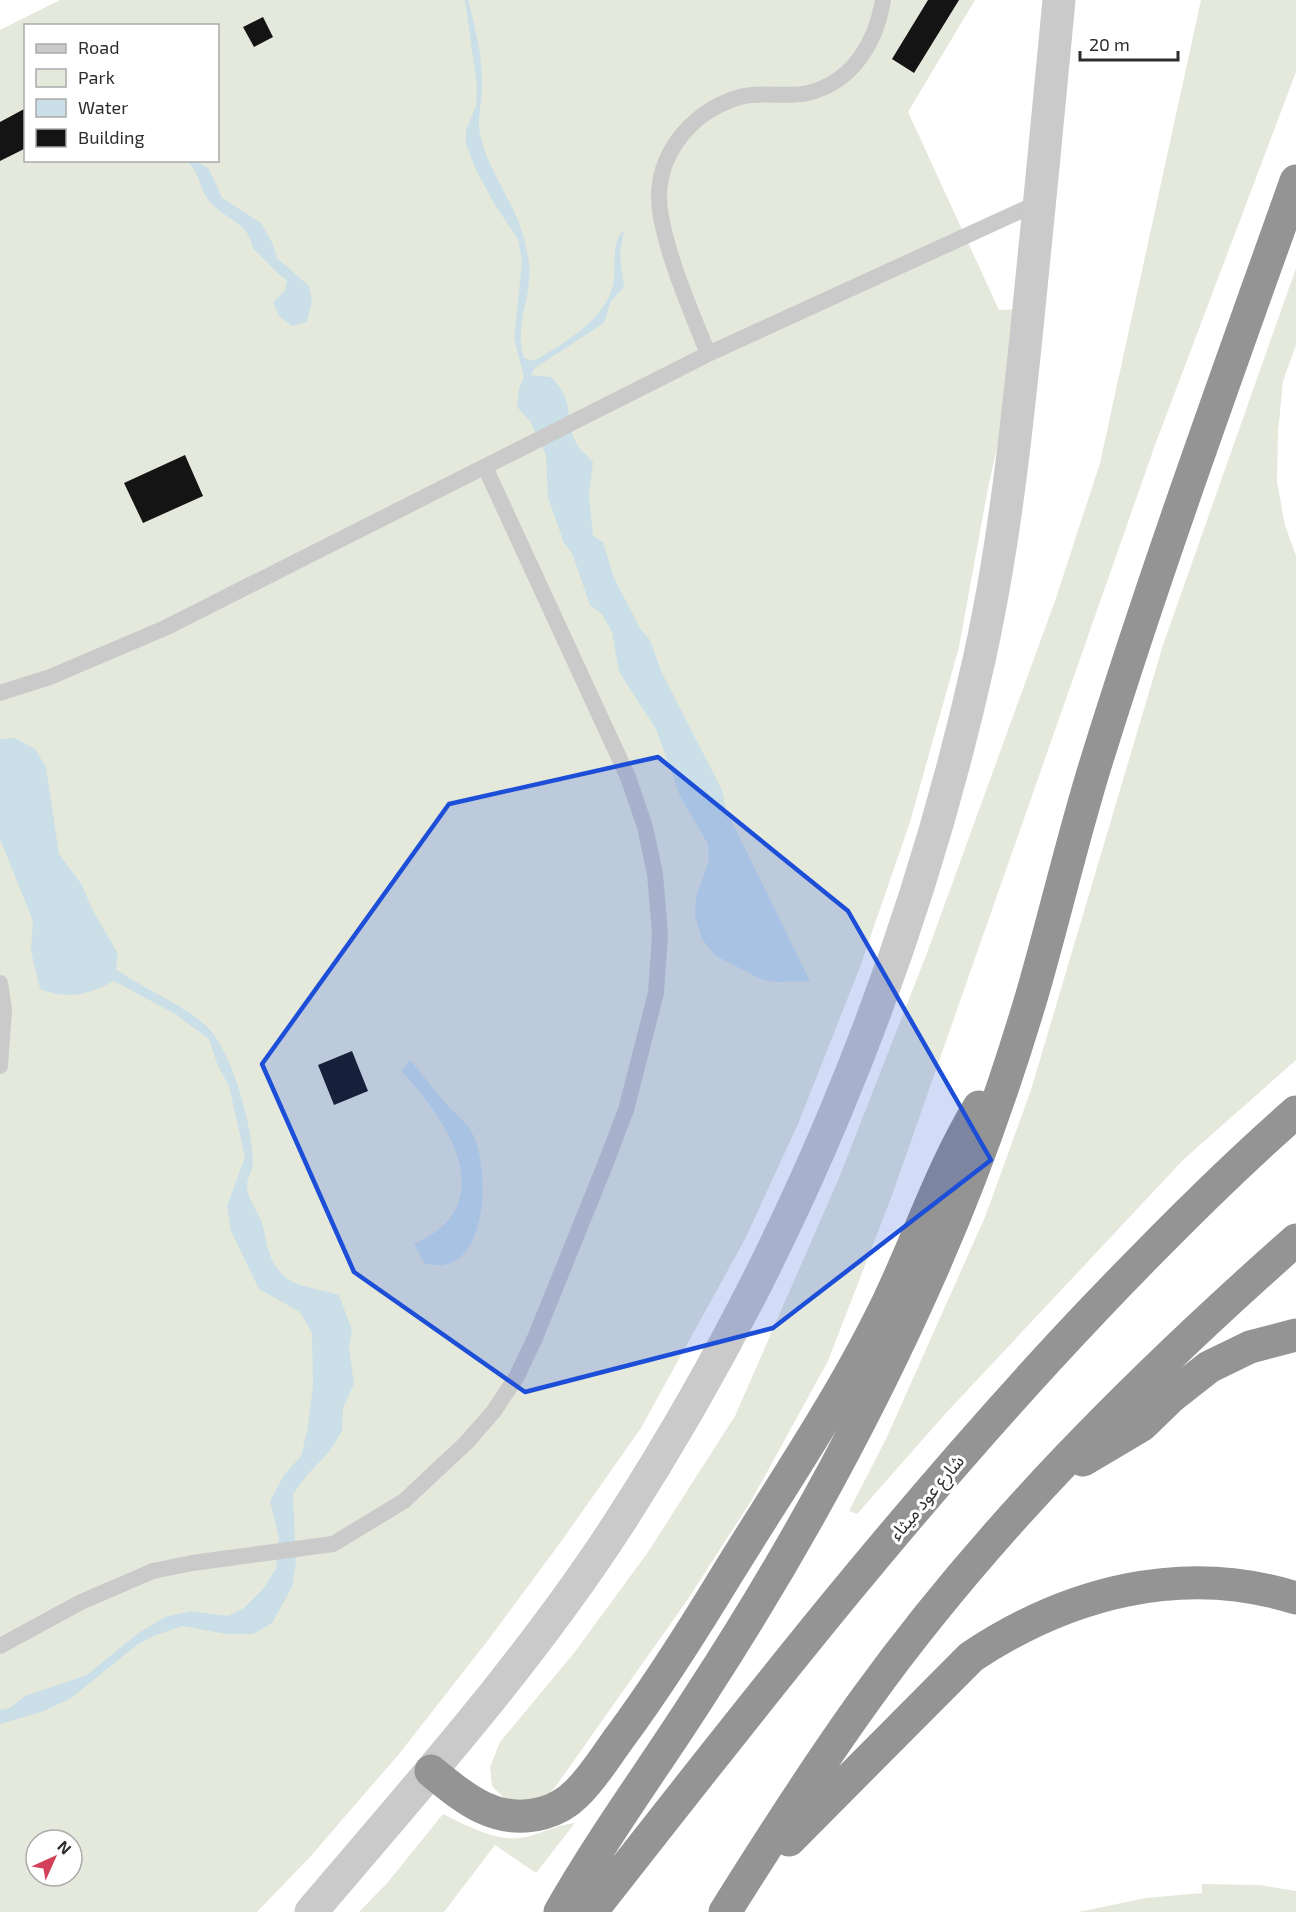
<svg xmlns="http://www.w3.org/2000/svg" width="1296" height="1912" font-family="'Exo 2','Noto Sans Arabic',sans-serif">
	<style>
		.green { fill: #e4e9dc; fill-rule: evenodd }
		.water { fill: #cadfe7 }
		.building { fill: #141414 }
		.lines { fill: none; stroke-linecap: round; stroke-linejoin: round }
		.lane { stroke: #cacaca; stroke-width: 16 }
		.street { stroke: #cacaca; stroke-width: 33 }
		.highway { stroke: #949494; stroke-width: 33 }
		.marked { fill: #1d4ed8; fill-opacity: 0.2; stroke: #1d4ed8; stroke-width: 4.5; stroke-linejoin: round }
		.labels { text-anchor: middle; dominant-baseline: central; stroke-width: 6; stroke-linejoin: round; paint-order: stroke }
		.street-label { font-size: 18px; fill: #2d2d2d; stroke: #fff }
	</style>
	<rect width="100%" height="100%" fill="#fff"/>
	<path class="green" d="M60 0H975L908 112 999 310 1017 309 1009 393 988 488 959 647 910 822 860 967 798 1124 745 1239 641 1428 563 1539 489 1639 399 1754 310 1857 257 1912H0V30ZM26 26H218V160H26ZM36 1840H72V1876H36Z
		M1201 0H1296V72L1155 445 891 1198 828 1361 751 1501 688 1599 556 1786 548 1795 510 1804 492 1786 490 1767 500 1742 574 1653 648 1552 735 1416 839 1178 927 953 1056 598 1100 463Z
		M1296 268V345L1283 381 1278 432 1277 482 1285 525 1296 556V1060L1184 1159 946 1413 857 1514 849 1511 886 1439 985 1217 1031 1090 1163 645Z
		M443 1814C466 1825 494 1841 520 1838 538 1836 555 1825 575 1823L536 1873 495 1845 444 1912H359L388 1882Z
		M1202 1884 1260 1885 1296 1891V1912H1078L1146 1898 1202 1893Z"/>
	<path class="water" d="M465 0H468C476 29 483 60 482 90 482 102 478 115 479 127 482 154 498 179 510 203 520 222 526 242 529 263 533 295 513 327 524 358L534 361C565 342 610 318 614 278 616 262 611 242 624 230L620 255 624 287 611 301 604 323 535 368 531 375 551 377C578 404 562 419 577 444 580 450 588 456 593 462L589 495 593 536 603 542 614 578 640 628 650 640 662 673 722 790 726 810 810 981 778 982 761 979 716 956 702 939 695 915 696 897 709 861 708 844 680 796 656 729 619 672 612 632 602 614 590 605 572 553 564 543 548 498 546 455 530 421 517 407 519 388 524 377 514 338 522 262 518 239 495 205 476 170 466 144V130L476 106 477 87Z
		M187 161H196L209 169 222 198 261 223 272 242 277 258 309 286 312 302 307 322 292 326 279 316 273 302 285 291 287 280C273 271 265 259 253 249 249 222 226 220 210 202 199 189 201 175 187 161Z
		M15 738 35 749 46 767 59 854 82 885 91 907 118 954 116 969C142 989 196 1009 214 1035 235 1064 252 1126 253 1162 253 1171 246 1179 247 1188 249 1202 259 1212 263 1226 268 1248 269 1267 291 1281 298 1286 327 1291 339 1295L352 1330 349 1348 354 1384 343 1408 342 1431 329 1452 308 1474 293 1494 296 1563 292 1587 272 1623 253 1634H226L183 1626 156 1635 138 1644 71 1698 44 1711 0 1724V1710L10 1708 25 1696 87 1675 137 1634 165 1617 191 1611 228 1616 244 1608 263 1589 276 1569 279 1538 270 1501 284 1475 301 1456 307 1432 313 1386 312 1333 300 1312 259 1289 231 1231 227 1206 245 1157 229 1086 218 1066 209 1039 175 1014 114 981C88 995 68 1000 40 989L31 951 33 921 0 839V739Z
		M410 1060C422 1074 433 1089 445 1103 452 1111 461 1118 468 1126 490 1156 491 1256 444 1265 438 1266 431 1264 425 1264L414 1244C504 1205 448 1120 401 1071Z"/>
	<path class="building" d="M928 0H959L914 73 892 59Z
		M263 17 273 37 254 47 243 27Z
		M26 108V148L0 161V122Z
		M185 455 203 496 143 523 124 483Z
		M352 1051 368 1091 334 1105 318 1065Z"/>
	<g class="lines">
		<path class="lane" d="M708 354C691 310 670 264 661 217 650 161 688 112 740 97 761 91 786 98 808 93 853 82 876 42 883 0
			M0 693 50 677 165 628 708 354 1040 202
			M0 983 4 1010 0 1066
			M0 1646 81 1602 153 1571 192 1563 333 1544 404 1501 467 1442 494 1411 517 1376 535 1338 605 1165 626 1110 656 993 660 934 655 874 645 827 628 777 485 467"/>
		<path class="street" d="M311 1912C418 1786 529 1662 619 1523 789 1260 911 966 979 660 1002 557 1014 452 1025 347 1037 231 1048 116 1059 0"/>
		<path class="highway" d="M1083 1460 1142 1425 1172 1396 1209 1367 1250 1347 1296 1335
			M431 1771C464 1798 496 1826 543 1813 554 1810 567 1803 576 1794 593 1778 606 1756 620 1737 660 1683 695 1627 729 1571 784 1482 844 1394 889 1300 920 1235 942 1168 979 1107
			M789 1840 971 1657C1067 1593 1182 1562 1296 1598
			M560 1912C602 1838 653 1769 699 1697 789 1559 869 1414 935 1263 973 1176 1005 1086 1032 995 1054 919 1072 841 1095 766 1156 569 1227 375 1296 181
			M591 1912C753 1705 915 1497 1096 1307 1160 1240 1226 1173 1296 1112
			M725 1912C770 1840 816 1768 865 1700 988 1529 1139 1379 1296 1240"/>
	</g>
	<path class="marked" d="M658 757 848 911 991 1160 773 1328 525 1392 354 1272 262 1064 449 804Z"/>
	<g class="labels">
		<g class="street-label">
			<text transform="translate(926 1497) rotate(-50)">شارع عود ميثاء</text>
		</g>
	</g>
	<rect x="24" y="24" width="195" height="138" fill="#ffffff" stroke="#ababab" stroke-width="1.5"/>
	<rect x="36" y="44" width="30" height="9" fill="#cacaca" stroke="#ababab" stroke-width="1.5"/>
	<text x="78" y="54" font-size="18" fill="#2d2d2d">Road</text>
	<rect x="36" y="69" width="30" height="18" fill="#e4e9dc" stroke="#ababab" stroke-width="1.5"/>
	<text x="78" y="84" font-size="18" fill="#2d2d2d">Park</text>
	<rect x="36" y="99" width="30" height="18" fill="#cadfe7" stroke="#ababab" stroke-width="1.5"/>
	<text x="78" y="114" font-size="18" fill="#2d2d2d">Water</text>
	<rect x="36" y="129" width="30" height="18" fill="#141414" stroke="#ababab" stroke-width="1.5"/>
	<text x="78" y="144" font-size="18" fill="#2d2d2d">Building</text>
	<g transform="translate(54 1858) rotate(45)"><circle r="28" fill="#ffffff" stroke="#ababab" stroke-width="1.5"/>
	<path d="M0-4.5L10 22L0 15L-10 22Z" fill="#d3405a"/>
	<text y="-9" font-size="16" font-weight="bold" text-anchor="middle" fill="#2d2d2d">N</text>
	</g>
	<path d="M1080 51v9h98v-9" fill="none" stroke="#2d2d2d" stroke-width="3"/>
	<text x="1089" y="51" font-size="18" fill="#2d2d2d" stroke="#ffffff" stroke-width="4.5" paint-order="stroke">20 m</text>
</svg>
